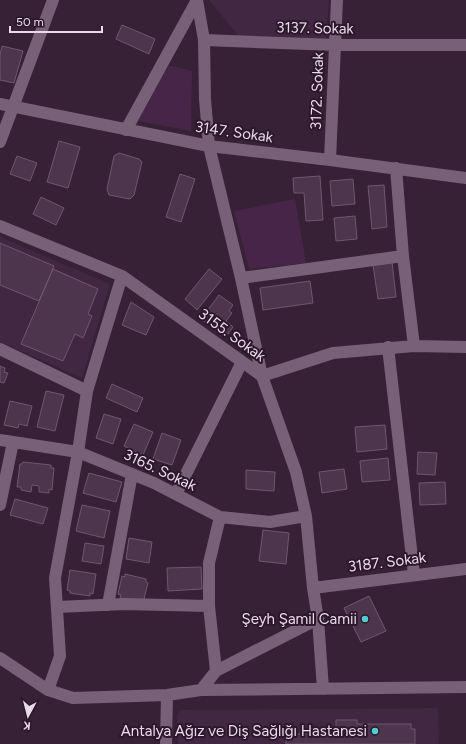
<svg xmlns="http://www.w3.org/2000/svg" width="466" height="744" font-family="Figtree,sans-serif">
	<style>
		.built { fill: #412742 }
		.green { fill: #472548 }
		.building { fill: #4d364d; stroke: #6f576f }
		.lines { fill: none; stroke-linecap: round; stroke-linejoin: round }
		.street { stroke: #796079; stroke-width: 12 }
		.poi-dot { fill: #52cdd0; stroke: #2c172c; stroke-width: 1.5 }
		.labels { text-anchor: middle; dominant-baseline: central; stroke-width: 4; stroke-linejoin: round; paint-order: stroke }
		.street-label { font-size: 15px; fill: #e9dbe9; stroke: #2c172c }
		.poi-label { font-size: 15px; fill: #e9dbe9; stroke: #2c172c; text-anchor: end }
	</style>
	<rect width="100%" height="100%" fill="#362137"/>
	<path class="built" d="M209 0H329L326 40 241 39Z
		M0 237 110 284 82 378 0 342Z
		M438 708 439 744H178L177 715 180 710Z"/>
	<path class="green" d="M169 65 192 71 191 131 138 121Z
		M295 199 306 263 249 269 234 211Z"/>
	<path class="building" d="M122 25 155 39 149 54 116 39Z
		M2 46 23 51 14 83 0 80V55Z
		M59 141 80 147 68 188 47 182Z
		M119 153 139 159 142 162 134 195 130 199 109 195 107 189 114 156Z
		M17 156 37 163 30 181 10 174Z
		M180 174 195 179 181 222 166 217Z
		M320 176 323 220 306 221 304 193H294L293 178Z
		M353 179 355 204 332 206 330 181Z
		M384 185 387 227 372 229 368 186Z
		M41 197 64 208 56 225 33 214Z
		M355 216 357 239 336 241 334 218Z
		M0 243 54 266 39 301 0 285Z
		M392 262 396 297 378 299 373 265Z
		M53 269 98 289 88 314 92 316 83 338 75 334 63 361 21 344Z
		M209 269 222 279 197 310 185 299Z
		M310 281 313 303 263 310 260 288Z
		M219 295 233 305 229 311 232 313 226 321 233 327 228 334 225 332 223 335 201 319Z
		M131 302 154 317 146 335 122 325Z
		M0 366 5 368 4 372 8 373 4 383 0 382Z
		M112 384 143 398 137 412 106 398Z
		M46 391 64 395 55 431 37 427Z
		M10 401 32 406 27 426 19 424 18 428 4 425Z
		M104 414 121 419 113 444 96 438Z
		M134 424 153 432 143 455 124 446Z
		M385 425 387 449 357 452 355 427Z
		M162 433 181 440 172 465 153 459Z
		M418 452 437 453 435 475 417 474Z
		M388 458 390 480 362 482 360 461Z
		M23 462 51 465V468H54L52 490 49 489V493L39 492V486L32 485 31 492 21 490V487H17L20 464H22Z
		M344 469 347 489 322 493 319 472Z
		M246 470 275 472 274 491 246 489Z
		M89 473 122 482 116 502 83 493Z
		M445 482 446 504 420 505 419 483Z
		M15 499 48 508 43 524 10 515Z
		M82 505 110 511 104 538 76 531Z
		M263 530 289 533 286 564 259 561Z
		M129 538 152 542 149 563 126 559Z
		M85 543 104 546 101 564 82 561Z
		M201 567 202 589 168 591 167 568Z
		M70 570 96 574 93 594 90 593V596L70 593V591L67 590Z
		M125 574 146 579V582L148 583 144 599 141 602 120 598 121 595 118 594 122 576 125 577Z
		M369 596 386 631 361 642 344 608Z
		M336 720H357V724H411V729H415V744H286V734H336Z"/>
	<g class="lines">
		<path class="street" d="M197 0 204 40 335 45H466
			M204 40 205 99 209 146 241 278 262 376 296 472 306 516 313 588 318 619 323 689
			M0 104 209 146 330 160 466 178
			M126 130 197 0
			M0 142 53 0
			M330 160 337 0
			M396 168 403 256 414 346
			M0 226 122 276 262 376 333 353 414 346 466 347
			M241 278 403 256
			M388 347 414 575
			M0 349 87 391
			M0 440 78 452 154 483 220 517 270 522 306 516
			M176 494 242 362
			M0 505 13 442
			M313 588 466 569
			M108 605 132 474
			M57 607 124 604 209 606
			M0 658 48 690 73 698 167 695 201 690 216 671 318 619
			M216 671 209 606V563L220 517
			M48 690 60 656 55 578 78 452 87 391 122 276
			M201 690 466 687
			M166 744 167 695"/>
	</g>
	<g class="poi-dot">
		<circle cx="365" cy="619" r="4"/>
		<circle cx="375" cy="731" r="4"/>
	</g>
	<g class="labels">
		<g class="street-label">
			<text transform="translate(315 28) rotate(1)">3137. Sokak</text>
			<text transform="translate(317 91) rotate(-88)">3172. Sokak</text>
			<text transform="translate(234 132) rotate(8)">3147. Sokak</text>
			<text transform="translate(232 335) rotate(36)">3155. Sokak</text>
			<text transform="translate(160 470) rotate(25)">3165. Sokak</text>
			<text transform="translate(387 562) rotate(-7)">3187. Sokak</text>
		</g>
		<g class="poi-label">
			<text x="357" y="619">Şeyh Şamil Camii</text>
			<text x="367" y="731">Antalya Ağız ve Diş Sağlığı Hastanesi</text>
		</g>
	</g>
	<g transform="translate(28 716) rotate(187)" stroke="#2c172c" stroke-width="3" paint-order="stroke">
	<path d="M0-3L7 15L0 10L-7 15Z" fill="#e9dbe9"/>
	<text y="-6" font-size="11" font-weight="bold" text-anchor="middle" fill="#e9dbe9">K</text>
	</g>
	<path d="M10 26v6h92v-6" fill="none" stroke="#e9dbe9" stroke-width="2"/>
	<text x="16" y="26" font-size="12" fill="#e9dbe9" stroke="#2c172c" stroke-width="3" paint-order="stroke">50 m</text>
</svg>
